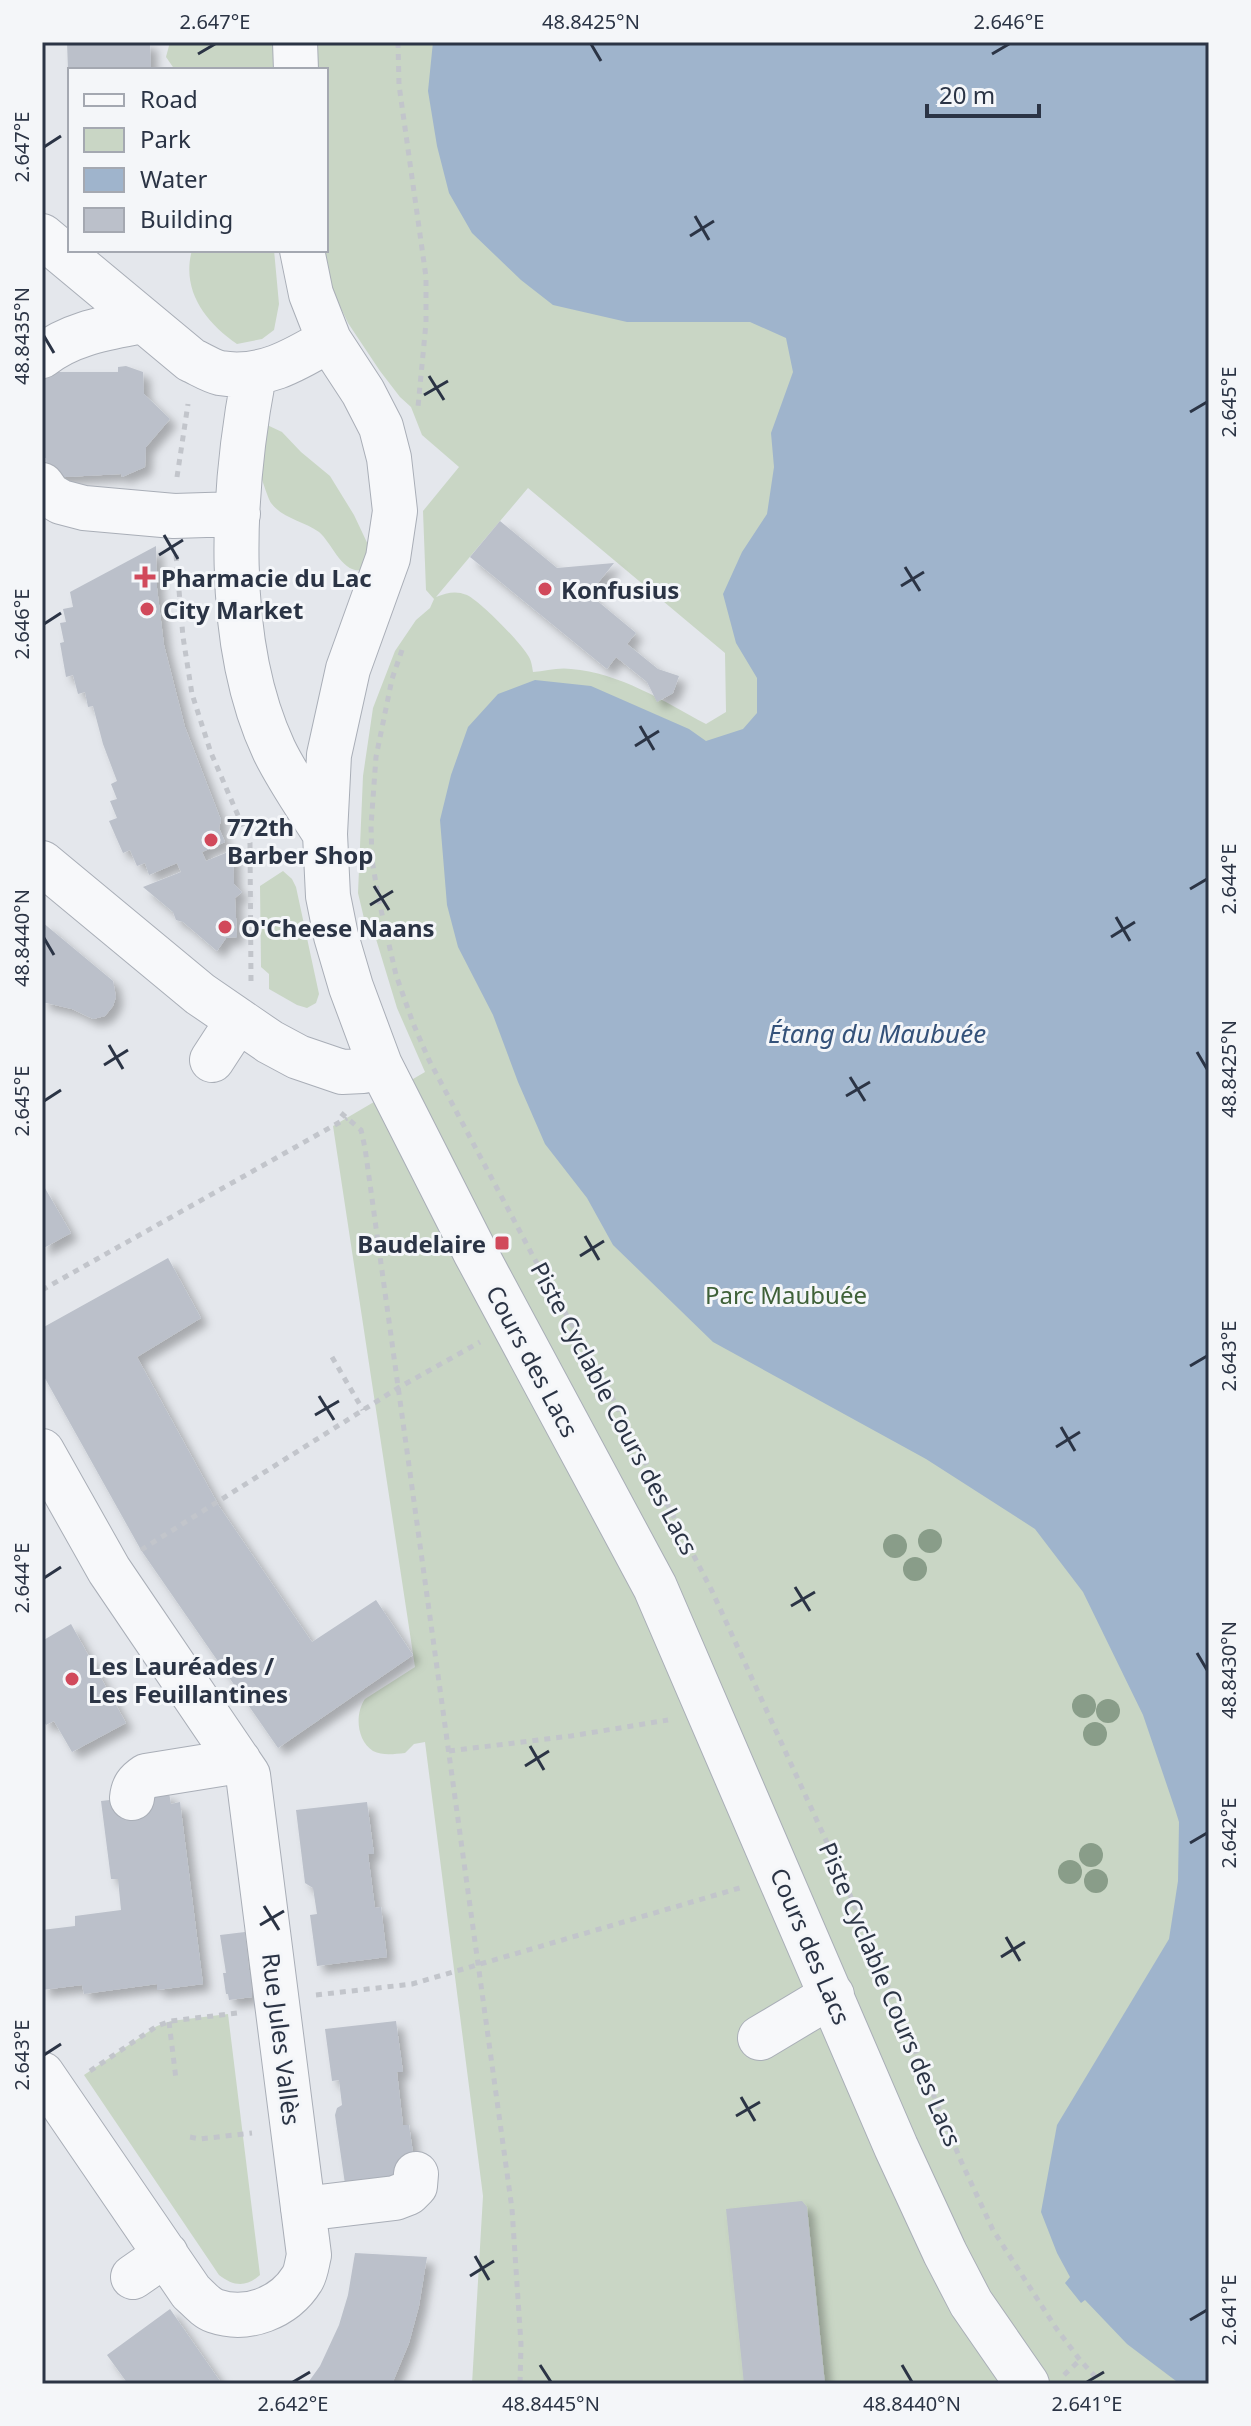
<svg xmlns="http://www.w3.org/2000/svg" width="1251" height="2426" font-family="'Noto Sans',sans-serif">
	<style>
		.green { fill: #c9d6c5; fill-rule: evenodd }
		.water { fill: #9fb4cc }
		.building { fill: #bbc0ca; filter: url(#shadow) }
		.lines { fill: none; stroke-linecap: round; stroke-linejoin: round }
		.minor-casing { stroke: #a9aeb7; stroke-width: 46 }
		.path { stroke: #c2c5cb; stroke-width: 5; stroke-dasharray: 6 6; stroke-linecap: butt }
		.minor { stroke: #f7f8fa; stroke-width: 44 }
		.tree { fill: #899d89 }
		.ticks { fill: none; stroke: #2b3445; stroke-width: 3 }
		.poi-dot { fill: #d1495b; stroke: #f4f6f9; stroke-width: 3 }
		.labels { text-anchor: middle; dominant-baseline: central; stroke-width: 6; stroke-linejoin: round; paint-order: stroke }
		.poi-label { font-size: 24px; font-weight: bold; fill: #2b3445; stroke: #f4f6f9; text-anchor: start }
		.park-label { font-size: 24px; fill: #3f6138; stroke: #f4f6f9 }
		.street-label { font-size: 24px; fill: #2b3445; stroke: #f4f6f9 }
		.water-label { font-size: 26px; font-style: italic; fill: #34527a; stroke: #f4f6f9 }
		.neatline { fill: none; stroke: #2b3445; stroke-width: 3 }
		.ticks-label { font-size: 20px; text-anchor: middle; fill: #2b3445 }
	</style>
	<defs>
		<filter id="shadow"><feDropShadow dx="7" dy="7" stdDeviation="4" flood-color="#0004"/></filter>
	</defs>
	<rect width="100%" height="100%" fill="#e4e7ec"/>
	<path class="green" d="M170 42H275V70H175L166 57Z
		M315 42H1209V2384H472L483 2196 425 1742 414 1744 405 1753C394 1754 383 1756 373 1751 356 1740 355 1713 365 1699L415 1667 333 1126 425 1072 397 1008 376 939 367 931 358 893 363 776 373 708 395 651 416 620 430 608 434 599 426 590 423 511 459 467 422 435 411 407 400 397 380 371 348 323 322 268 319 250H326V70H315ZM528 488 725 653 726 712 706 724C663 701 620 673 571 669 559 667 545 671 533 672 532 665 531 659 527 654 518 640 481 602 467 595 455 590 447 593 436 597Z
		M192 250H274L279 304 274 330 262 339 237 344C205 322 181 290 192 250Z
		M265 424 282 432 301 452 330 476 354 515 371 551 364 570C342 575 333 544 319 532 304 521 283 519 271 503 267 496 258 469 258 461 257 450 263 435 265 424Z
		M283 871 292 879 296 887 319 994 316 1003 307 1008 297 1005 269 989V974L261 967 260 886Z
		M228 2014 260 2275C246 2288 233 2286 219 2275L84 2075 157 2026 171 2021Z"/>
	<path class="water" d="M433 42H1209V2384H1180L1127 2344 1085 2300 1081 2303 1065 2283 1070 2277 1057 2253 1041 2212 1057 2125 1169 1939 1178 1881 1179 1822 1175 1809 1143 1715 1083 1592 1035 1529 926 1459 713 1342 613 1245 587 1198 545 1144 518 1082 493 1015 458 947 447 905 440 820 451 775 468 727 498 694 535 680 591 686 689 729 706 741 743 729 757 713V678L736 643 723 594 742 552 767 514 774 467 771 433 793 372 786 338 750 322H627L553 305 521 280 472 233 449 193 437 146 428 91Z"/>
	<path class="building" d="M67 42H150L151 70H68Z
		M126 366 143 372 144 394 170 419 146 447 145 467 122 477 121 474 47 478 46 458 42 459 43 372H118V367Z
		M500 521 557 568 614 563 589 594 636 633 627 644 658 669 679 676 673 693 657 702 647 682 616 657 607 669 470 557Z
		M156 546 157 588 164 645 185 727 221 820 219 828 225 842 202 852 206 861 233 850 234 884 242 892 235 898 237 937 226 938 217 951 183 922 176 920 173 912 143 887 181 872 177 863 149 875 145 863 137 866 130 850 123 853 109 821 117 818 110 801 117 799 111 784 117 781 103 744 93 706 88 707 85 692 78 694 73 675 66 677 60 643 64 642 60 623 66 622 63 609 73 607 70 592Z
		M42 922 113 981 116 997 113 1006 105 1016 93 1019 72 1009 42 1002Z
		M42 1183 71 1233 42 1249Z
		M168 1258 201 1318 137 1357 219 1506 312 1642 376 1600 413 1655 278 1748 141 1550 42 1373V1328Z
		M71 1624 126 1723 72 1752 54 1721 46 1725 42 1718V1641Z
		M169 1793 171 1804 180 1802 203 1984 157 1990V1984L84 1994 82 1985 42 1990V1930L75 1926V1916L121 1910 118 1879H111L101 1801Z
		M367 1802 374 1854H368L375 1908 381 1907 387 1957 317 1966 310 1915 317 1914 313 1888 305 1883 296 1810Z
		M245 1932 249 1970H251L253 1981 251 1982 252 1997 229 2000 228 1994H226L223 1973H226L220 1935Z
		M396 2021 403 2072H397L403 2125H409L416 2174 345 2184 335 2115 337 2108 342 2105 339 2080 332 2081 325 2029Z
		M802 2201 807 2207 825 2384H744L726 2209Z
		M355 2253 427 2257 419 2306 409 2343 392 2384H307L320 2366 339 2325 348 2295Z
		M170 2309 222 2384H128L107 2355Z"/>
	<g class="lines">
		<defs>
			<path id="minor" d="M295 42 296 70
				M42 236 191 360C200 364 211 371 220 373 262 380 295 360 329 340
				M302 250 311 294 329 340 363 392 381 427 389 458 395 511 388 558 348 669 329 755 325 834 328 896 336 936 351 987 380 1065 475 1252 655 1587 896 2147 945 2253 971 2303 1027 2384
				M42 356C71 333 107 328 143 321
				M254 375C232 490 223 641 274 750 288 779 308 807 325 834
				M42 485 49 495 61 502 84 508 174 516 238 514
				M42 863 200 994 270 1042 298 1057 342 1072 363 1071 380 1065
				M212 1060 238 1020
				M42 1451 109 1570 248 1775 309 2255C307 2263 306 2273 302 2279 284 2308 247 2322 215 2311 206 2308 198 2298 191 2292L42 2074
				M132 1798C133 1787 137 1782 146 1776L239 1761
				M760 2038 832 1995
				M303 2209 395 2198 408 2193 415 2186 416 2174
				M133 2277 166 2254"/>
		</defs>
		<use href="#minor" class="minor-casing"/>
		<path class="path" d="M398 42 399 85 426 277V323L418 407
			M177 477 188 404
			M176 555 183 637 192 694 211 753 250 843 251 981
			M402 650 392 679 376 757 371 826 372 860 379 901 396 975 413 1023 429 1060 534 1258 598 1370 712 1591 840 1871 961 2161 993 2230 1056 2328 1080 2360 1102 2384
			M341 1113 361 1130 365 1148 512 2209 521 2344 520 2384
			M42 1290 347 1118
			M332 1357 363 1410
			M141 1550 398 1388 480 1342
			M449 1751 571 1736 668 1720
			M316 1995 412 1984 743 1887
			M169 2022 176 2079
			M90 2071 157 2026 171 2021 237 2013
			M190 2137 200 2139 252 2133
			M1064 2375 1080 2360"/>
		<use href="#minor" class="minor"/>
	</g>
	<g class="tree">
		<circle cx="930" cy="1541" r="12"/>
		<circle cx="895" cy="1546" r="12"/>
		<circle cx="915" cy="1569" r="12"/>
		<circle cx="1084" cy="1706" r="12"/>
		<circle cx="1108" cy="1711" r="12"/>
		<circle cx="1095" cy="1734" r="12"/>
		<circle cx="1091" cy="1855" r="12"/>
		<circle cx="1070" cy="1872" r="12"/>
		<circle cx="1096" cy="1881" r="12"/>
	</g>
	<path class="ticks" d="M591 44 601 61M198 54 215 44M992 54 1009 44M44 147 61 136M695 216 709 240M690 236 714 221M44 336 54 353M429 376 444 400M424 395 448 381M1190 412 1207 402M164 535 178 559M159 555 183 540M905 567 920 591M901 586 924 572M44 624 61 613M640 726 654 750M635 746 659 731M374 886 389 910M1190 889 1207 879M370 905 393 891M1116 917 1130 941M1111 937 1135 922M44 938 54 955M109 1045 123 1069M1197 1052 1207 1069M104 1065 128 1050M850 1077 865 1101M846 1096 870 1082M44 1101 61 1090M585 1236 599 1260M580 1256 604 1241M1190 1366 1207 1356M319 1396 334 1420M315 1415 339 1401M1061 1427 1075 1451M1056 1447 1080 1432M44 1578 61 1567M795 1587 810 1611M791 1606 815 1592M1197 1653 1207 1670M530 1746 544 1770M525 1766 549 1751M1190 1843 1207 1833M264 1906 279 1930M260 1925 284 1911M1006 1937 1020 1961M1001 1957 1025 1942M44 2055 61 2044M741 2097 755 2121M736 2116 760 2102M475 2256 489 2280M470 2276 494 2261M1190 2320 1207 2310M540 2365 551 2382M902 2365 912 2382M293 2382 310 2372M1087 2382 1104 2372"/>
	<g class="poi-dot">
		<path d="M141 565h8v8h8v8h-8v8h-8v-8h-8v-8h8z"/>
		<circle cx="545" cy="589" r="8"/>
		<circle cx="147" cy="609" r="8"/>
		<circle cx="211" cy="840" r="8"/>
		<circle cx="225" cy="927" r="8"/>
		<rect x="494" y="1235" width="16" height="16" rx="4"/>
		<circle cx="72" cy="1679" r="8"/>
	</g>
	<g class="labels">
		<g class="poi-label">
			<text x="161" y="577">Pharmacie du Lac</text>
			<text x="561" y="589">Konfusius</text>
			<text x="163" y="609">City Market</text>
			<text x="227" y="826">772th<tspan x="227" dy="28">Barber Shop</tspan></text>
			<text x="241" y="927">O'Cheese Naans</text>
			<text x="486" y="1243" text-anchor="end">Baudelaire</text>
			<text x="88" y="1665">Les Lauréades /<tspan x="88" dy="28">Les Feuillantines</tspan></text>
		</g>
		<g class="park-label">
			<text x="786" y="1294">Parc Maubuée</text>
		</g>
		<g class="street-label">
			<text transform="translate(533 1361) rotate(62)">Cours des Lacs</text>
			<text transform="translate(615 1408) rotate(62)">Piste Cyclable Cours des Lacs</text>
			<text transform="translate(811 1946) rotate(67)">Cours des Lacs</text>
			<text transform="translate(891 1994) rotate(67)">Piste Cyclable Cours des Lacs</text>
			<text transform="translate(282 2039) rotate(83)">Rue Jules Vallès</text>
		</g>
		<g class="water-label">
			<text x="877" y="1033">Étang du Maubuée</text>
		</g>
	</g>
	<rect width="1251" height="2426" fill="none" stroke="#f4f6f9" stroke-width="88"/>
	<rect x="68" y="68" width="260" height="184" fill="#f4f6f9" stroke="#a4a8b1" stroke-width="2"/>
	<rect x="84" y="94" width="40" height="12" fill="#f7f8fa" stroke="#a4a8b1" stroke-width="2"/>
	<text x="140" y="108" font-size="24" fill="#2b3445">Road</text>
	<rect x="84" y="128" width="40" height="24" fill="#c9d6c5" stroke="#a4a8b1" stroke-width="2"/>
	<text x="140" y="148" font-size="24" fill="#2b3445">Park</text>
	<rect x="84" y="168" width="40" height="24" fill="#9fb4cc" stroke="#a4a8b1" stroke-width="2"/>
	<text x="140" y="188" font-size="24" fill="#2b3445">Water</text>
	<rect x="84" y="208" width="40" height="24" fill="#bbc0ca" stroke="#a4a8b1" stroke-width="2"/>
	<text x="140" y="228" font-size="24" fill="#2b3445">Building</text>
	<path d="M927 104v12h112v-12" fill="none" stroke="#2b3445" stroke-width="4"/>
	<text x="939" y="104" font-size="24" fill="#2b3445" stroke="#f4f6f9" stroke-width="6" paint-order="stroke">20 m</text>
	<rect x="44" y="44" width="1163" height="2338" class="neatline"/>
	<g class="ticks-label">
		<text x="215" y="29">2.647°E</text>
		<text x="591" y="29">48.8425°N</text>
		<text x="1009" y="29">2.646°E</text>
		<text transform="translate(22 147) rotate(-90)" y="7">2.647°E</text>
		<text transform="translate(22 336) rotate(-90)" y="7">48.8435°N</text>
		<text transform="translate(1229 402) rotate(-90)" y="7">2.645°E</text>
		<text transform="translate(22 624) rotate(-90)" y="7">2.646°E</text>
		<text transform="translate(1229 879) rotate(-90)" y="7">2.644°E</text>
		<text transform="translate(22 938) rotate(-90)" y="7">48.8440°N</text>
		<text transform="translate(1229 1069) rotate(-90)" y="7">48.8425°N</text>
		<text transform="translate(22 1101) rotate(-90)" y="7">2.645°E</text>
		<text transform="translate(1229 1356) rotate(-90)" y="7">2.643°E</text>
		<text transform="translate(22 1578) rotate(-90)" y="7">2.644°E</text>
		<text transform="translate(1229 1670) rotate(-90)" y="7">48.8430°N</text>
		<text transform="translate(1229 1833) rotate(-90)" y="7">2.642°E</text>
		<text transform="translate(22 2055) rotate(-90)" y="7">2.643°E</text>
		<text transform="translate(1229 2310) rotate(-90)" y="7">2.641°E</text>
		<text x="293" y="2411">2.642°E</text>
		<text x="551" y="2411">48.8445°N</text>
		<text x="912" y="2411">48.8440°N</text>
		<text x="1087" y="2411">2.641°E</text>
	</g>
</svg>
